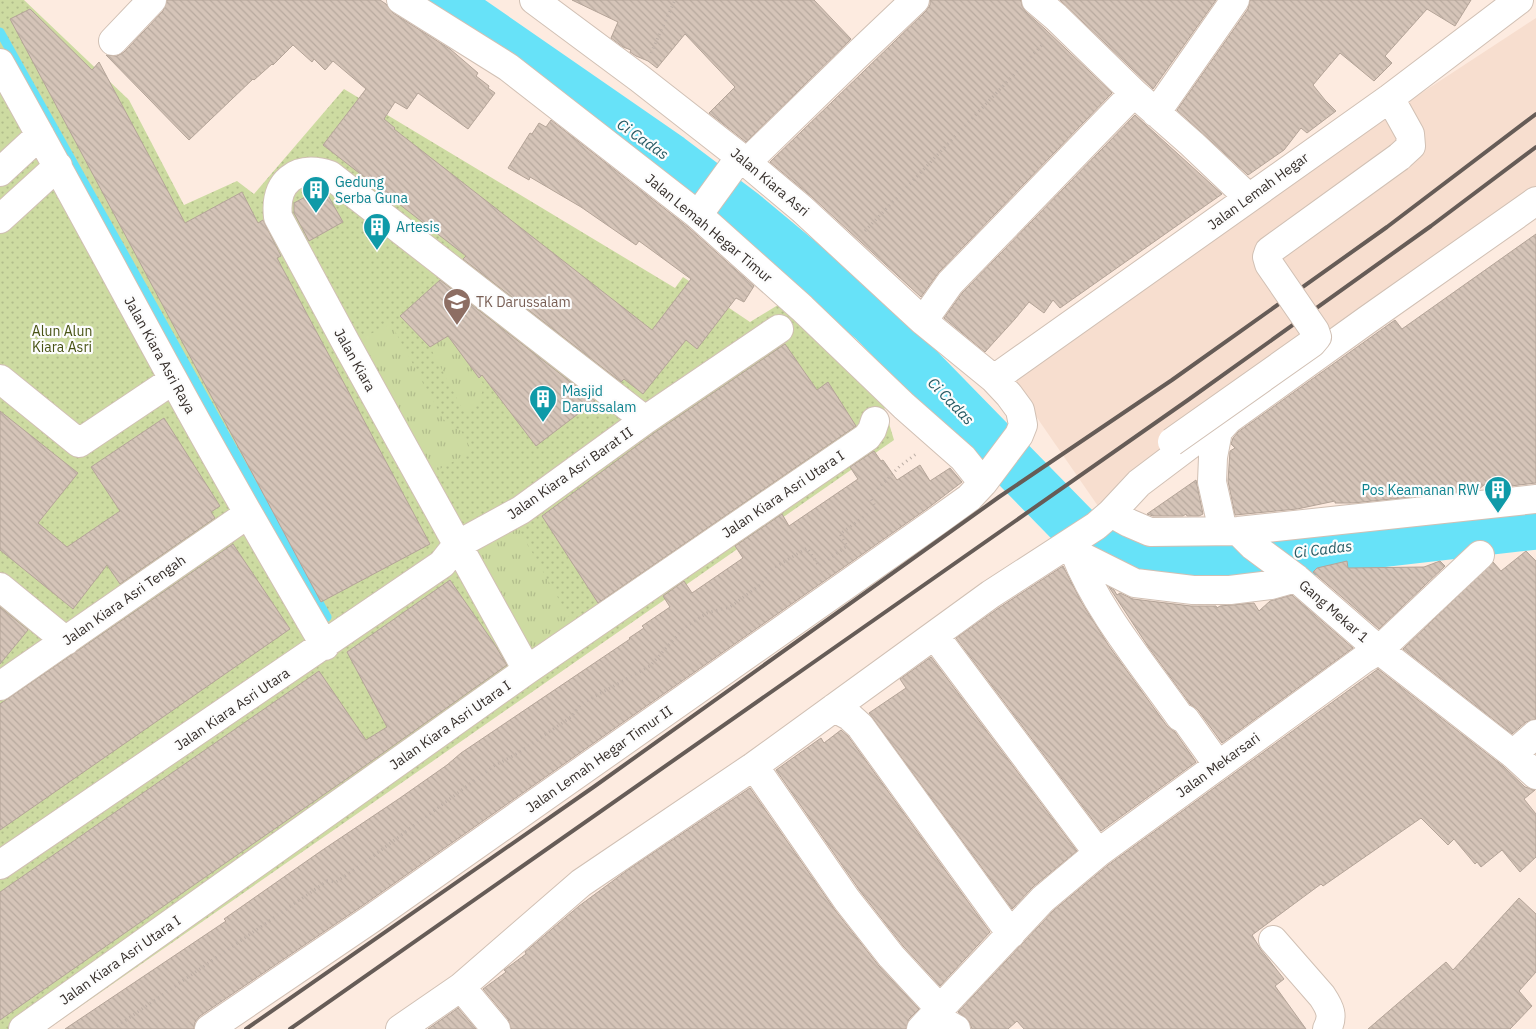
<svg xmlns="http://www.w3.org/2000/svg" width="1536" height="1029" font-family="'IBM Plex Sans',sans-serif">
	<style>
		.built { fill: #f7decf }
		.grass { fill: url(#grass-dots) }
		.park { fill: url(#park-tufts) }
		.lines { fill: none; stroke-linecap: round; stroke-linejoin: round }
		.stream { stroke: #67e2f8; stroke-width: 9 }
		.river { stroke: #67e2f8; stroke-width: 49 }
		.building { fill: url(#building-back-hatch); stroke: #b4a498 }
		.minor-casing { stroke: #d1c0b4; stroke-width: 30 }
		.path { stroke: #bcaea5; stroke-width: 3; stroke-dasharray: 1 4; stroke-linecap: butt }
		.minor { stroke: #fff; stroke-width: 28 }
		.rail { stroke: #665c57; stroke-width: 4 }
		.minor-bridge-casing { stroke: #d1c0b4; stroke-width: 30; stroke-linecap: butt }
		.minor-bridge { stroke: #fff; stroke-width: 28 }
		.labels { text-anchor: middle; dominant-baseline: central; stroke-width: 4.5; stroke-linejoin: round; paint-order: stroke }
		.culture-label { font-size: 14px; fill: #0d838f; stroke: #fcfcfc; text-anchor: start }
		.street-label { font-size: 14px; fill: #362f2b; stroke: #fcfcfc }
		.education-label { font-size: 14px; fill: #785e54; stroke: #fcfcfc; text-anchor: start }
		.park-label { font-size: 14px; fill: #485315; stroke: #fcfcfc }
		.water-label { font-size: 15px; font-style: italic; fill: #265a63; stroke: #fcfcfc }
	</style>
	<defs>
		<pattern id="grass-dots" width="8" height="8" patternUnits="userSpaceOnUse" patternTransform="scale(1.25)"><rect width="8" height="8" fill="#cddba1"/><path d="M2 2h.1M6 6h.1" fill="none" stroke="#b1bc8b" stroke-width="1.8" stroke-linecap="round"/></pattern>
		<pattern id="park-tufts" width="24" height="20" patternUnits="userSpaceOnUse" patternTransform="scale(1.25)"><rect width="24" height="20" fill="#cddba1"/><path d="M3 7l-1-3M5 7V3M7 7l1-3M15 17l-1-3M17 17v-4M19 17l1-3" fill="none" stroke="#b1bc8b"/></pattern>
		<pattern id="building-back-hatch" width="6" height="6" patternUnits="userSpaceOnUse" patternTransform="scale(1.25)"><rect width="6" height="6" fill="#d5c4b8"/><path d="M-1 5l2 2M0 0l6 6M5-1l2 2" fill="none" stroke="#b7a99e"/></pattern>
	</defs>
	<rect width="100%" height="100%" fill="#fdebe0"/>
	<path class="built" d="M1536 18V196L1100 509 1013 383 1342 145Z"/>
	<path class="grass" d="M0 0H24L129 100 184 205 237 181 254 194 344 89 675 288 683 277 750 322 778 305 882 400 894 440 48 1029H0Z"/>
	<path class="park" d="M391 324 443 419 461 431 472 451 429 475 354 342Z
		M448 336 484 385 479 404 464 412 430 347Z
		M516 524 574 626 529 656 470 549Z"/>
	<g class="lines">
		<path class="stream" d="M0 32 327 617"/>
		<path class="river" d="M442 0 670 158 743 213 874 322 1094 547 1213 562 1536 525"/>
	</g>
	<path class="building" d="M167 0H380L386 4 393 13 450 49 478 73 476 76 489 86 488 88 495 93 468 129 418 93 407 109 395 102 384 119 395 128 394 129 652 330 691 279 639 241 636 245 581 207 530 177 529 180 508 168 530 133 532 134 539 123 546 127 551 120 688 227 754 286 744 302 736 298 697 349 686 340 643 394 624 379 621 382 463 259 466 256 323 145 366 89 333 61 325 70 314 59 312 62 293 45 273 65 272 64 254 80 253 79 189 140 106 55 117 56 124 52 163 11Z
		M572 0H814L851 39 746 142 709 113 735 87 685 34 657 68 648 61 636 56 630 52 631 50 623 47 611 38 618 22Z
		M930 0H1021L1022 6 1026 12 1045 29 1112 93 939 272 921 297 813 198 770 162 926 11 930 5Z
		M1060 0H1216L1153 89Z
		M1250 0H1471L1455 26 1427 9 1385 56 1392 63 1374 81 1340 53 1313 85 1325 100 1336 111 1307 133 1301 128 1284 150 1248 175 1177 110 1248 9Z
		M30 9 92 70 99 62 185 223 242 192 258 223 263 220 281 256 277 258 430 544 321 602 10 19Z
		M1135 115 1222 194 1060 308 1053 300 1044 313 1029 302 1015 319 985 352 944 318 962 293Z
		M320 189 326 192 343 222 309 241 294 213V203Z
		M1536 234V483L1485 489V484L1478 490 1466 491 1464 488 1458 492 1443 493 1442 492 1440 494 1353 503H1335V501L1297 509 1235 515 1228 481 1230 451 1235 448 1231 444 1233 438 1238 432 1395 320 1402 329Z
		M440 280 595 401 536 446 482 375 479 378 448 336 430 347 400 316Z
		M785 344 817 390 828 382 856 426 598 603 542 516 654 433Z
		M0 411 78 473 38 523 67 547 120 511 91 467 164 418 220 506 211 512 215 518 120 584 107 565 73 609 0 550Z
		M874 451 881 461 883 460 897 480 920 465 930 481 950 468 962 482 928 508 362 906 200 1016 195 1022 194 1029H65L226 921 224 919 321 851 400 798 447 765 461 753 630 639 629 638 644 628 642 626 670 607 663 596 684 581 692 593 743 558 735 546 782 514 789 526 858 479 850 467Z
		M1196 480 1203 514 1199 516H1187L1186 514 1183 516H1153L1147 514Z
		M233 544 290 629 0 830V704Z
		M1526 551 1536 561V719L1526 722 1512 734 1403 649 1493 562 1501 571Z
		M1347 561 1348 568 1424 567 1440 561 1445 566 1379 629 1313 572 1317 568Z
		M1063 566 1082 603 1109 646 1167 726 1175 732 1196 762 1101 831 956 638 1000 607Z
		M450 580 495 645 507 665 352 775 0 1020V892L319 671 366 740 387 727 347 652Z
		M1109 587 1114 590 1117 595 1120 593 1133 599 1191 606H1216L1217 608 1220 606 1254 603 1259 611 1270 601 1292 595 1353 648 1222 743 1198 710 1190 704 1149 648Z
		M0 607 28 630 0 664Z
		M931 657 1077 851 1033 887 1012 909 869 713 906 688 900 679Z
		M1378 669 1503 766 1525 787 1535 790 1524 799 1536 814V857L1520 872 1502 850 1481 867 1477 862 1475 864 1454 839 1448 845 1421 818 1323 886 1321 884 1252 935 1261 950 1284 979 1275 986 1306 1029H1024L1017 1021 1008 1029H972L969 1021 958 1012 1054 910 1108 865Z
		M841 730 848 736 990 932 940 986 903 946 860 891 776 770 821 738 824 743Z
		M750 788 835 910 879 966 919 1009 909 1019 906 1029H511L508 1019 483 989 506 972 504 970 507 968 526 954 525 952 579 906 629 869Z
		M1519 898 1536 914V972L1519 991 1532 1006 1510 1029H1368L1446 962 1453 970Z
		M458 1008 476 1029H428Z"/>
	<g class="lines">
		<defs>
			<path id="minor" d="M401 0 508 67 698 215 802 308 904 406 963 458 983 483 1019 435 1023 425 1020 410 1009 395 994 379 923 321 802 209 740 157 639 78 534 0
				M1036 0 1056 17 1134 93 1192 144 1249 198
				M113 41 152 0
				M0 63C59 168 115 273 173 379 222 469 273 557 325 646
				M1390 98 1410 134 1411 146 1399 157
				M1156 113 1235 0
				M747 162 857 55 915 0
				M0 172 40 135
				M698 215 740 157
				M0 219 58 166
				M923 321 950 283 1134 93
				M0 379 79 443 173 380
				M994 379 1390 98 1519 0
				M1111 513 1129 523 1150 532 1238 531 1536 499
				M1223 531 1212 482 1213 457 1218 431 1228 420 1367 320 1536 201
				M1238 531 1253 546 1296 578 1379 650 1480 555
				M1067 549 1135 583 1193 590H1230L1271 585 1296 578
				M1074 551C1098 612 1142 663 1180 717L1185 719 1218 765
				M0 587 66 641
				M935 636 1098 853
				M527 670 346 343 278 217C274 182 296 164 330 175L645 420
				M0 686 248 514
				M834 708 849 716 860 726 1011 934
				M1513 754 1536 734
				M754 766 847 900 891 956 940 1009
				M0 865 442 564 457 545 521 510 645 420 779 329
				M1273 940 1322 996C1330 1008 1334 1016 1327 1029
				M461 987 496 1029
				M933 1016 956 1029
				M23 1029 527 670 867 437 872 430 875 421
				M209 1029 371 919 937 521 969 498 983 483
				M400 1029 461 987 581 883 754 766 991 594 1096 526 1111 513 1139 483 1208 431H1218
				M921 1029 1043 899 1098 853 1364 659 1379 650 1513 754 1536 775"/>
		</defs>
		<use href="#minor" class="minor-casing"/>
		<path class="path" d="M651 53 675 0
			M865 231 1043 44
			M113 1029 327 881 336 882 361 865 494 766 518 753 571 717 581 704 650 666 684 628 707 613 730 607 760 585 772 569 807 548 819 566 847 546 840 534 876 508 870 497 900 466 916 454"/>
		<use href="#minor" class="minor"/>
		<path class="rail" d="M246 1029 595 786 999 497 1172 380 1387 227 1536 114
			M290 1029 1188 400 1431 226 1536 147"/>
		<defs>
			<path id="minor-bridge" d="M1172 442 1312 343 1317 337 1315 331 1269 264 1267 257 1269 251 1399 157"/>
		</defs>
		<use href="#minor-bridge" class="minor-bridge-casing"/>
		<use href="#minor-bridge" class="minor-bridge"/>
	</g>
	<defs>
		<symbol id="building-pin" viewBox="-11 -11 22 30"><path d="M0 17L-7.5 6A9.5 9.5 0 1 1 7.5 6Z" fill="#0f9aa8" stroke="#fcfcfc"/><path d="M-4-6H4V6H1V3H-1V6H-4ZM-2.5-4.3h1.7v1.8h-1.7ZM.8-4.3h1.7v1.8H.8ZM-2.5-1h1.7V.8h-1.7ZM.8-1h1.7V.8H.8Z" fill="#fff"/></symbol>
		<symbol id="school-pin" viewBox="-11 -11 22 30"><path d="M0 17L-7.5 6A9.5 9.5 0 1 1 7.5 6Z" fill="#8d6e63" stroke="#fcfcfc"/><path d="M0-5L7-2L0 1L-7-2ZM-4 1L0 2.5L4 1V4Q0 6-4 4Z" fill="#fff"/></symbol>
	</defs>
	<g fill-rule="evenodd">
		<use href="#building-pin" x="300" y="174" width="32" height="43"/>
		<use href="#building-pin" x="361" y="211" width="32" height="43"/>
		<use href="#school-pin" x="441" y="286" width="32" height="43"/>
		<use href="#building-pin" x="527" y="383" width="32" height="43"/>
		<use href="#building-pin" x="1482" y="474" width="32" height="43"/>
	</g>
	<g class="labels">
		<g class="culture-label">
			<text x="335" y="182">Gedung<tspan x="335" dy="16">Serba Guna</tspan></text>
			<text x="396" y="227">Artesis</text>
			<text x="562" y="391">Masjid<tspan x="562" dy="16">Darussalam</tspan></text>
			<text x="1479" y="490" text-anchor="end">Pos Keamanan RW</text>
		</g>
		<g class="street-label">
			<text transform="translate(770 182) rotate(40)">Jalan Kiara Asri</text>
			<text transform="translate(1258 191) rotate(-36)">Jalan Lemah Hegar</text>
			<text transform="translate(709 228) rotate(40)">Jalan Lemah Hegar Timur</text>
			<text transform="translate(160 355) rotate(61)">Jalan Kiara Asri Raya</text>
			<text transform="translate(355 360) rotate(61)">Jalan Kiara</text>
			<text transform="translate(570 473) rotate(-35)">Jalan Kiara Asri Barat II</text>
			<text transform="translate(783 494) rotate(-34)">Jalan Kiara Asri Utara I</text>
			<text transform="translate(124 600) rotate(-35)">Jalan Kiara Asri Tengah</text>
			<text transform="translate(1334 611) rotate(41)">Gang Mekar 1</text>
			<text transform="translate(232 709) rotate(-34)">Jalan Kiara Asri Utara</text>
			<text transform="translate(450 725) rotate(-35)">Jalan Kiara Asri Utara I</text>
			<text transform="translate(599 759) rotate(-35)">Jalan Lemah Hegar Timur II</text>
			<text transform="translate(1218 765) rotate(-36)">Jalan Mekarsari</text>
			<text transform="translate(120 960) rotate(-35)">Jalan Kiara Asri Utara I</text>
		</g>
		<g class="education-label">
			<text x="476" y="302">TK Darussalam</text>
		</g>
		<g class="park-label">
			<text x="62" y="331">Alun Alun<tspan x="62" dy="16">Kiara Asri</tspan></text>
		</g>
		<g class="water-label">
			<text transform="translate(643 139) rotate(35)">Ci Cadas</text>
			<text transform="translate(951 401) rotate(46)">Ci Cadas</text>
			<text transform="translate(1323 549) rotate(-7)">Ci Cadas</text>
		</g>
	</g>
</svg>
